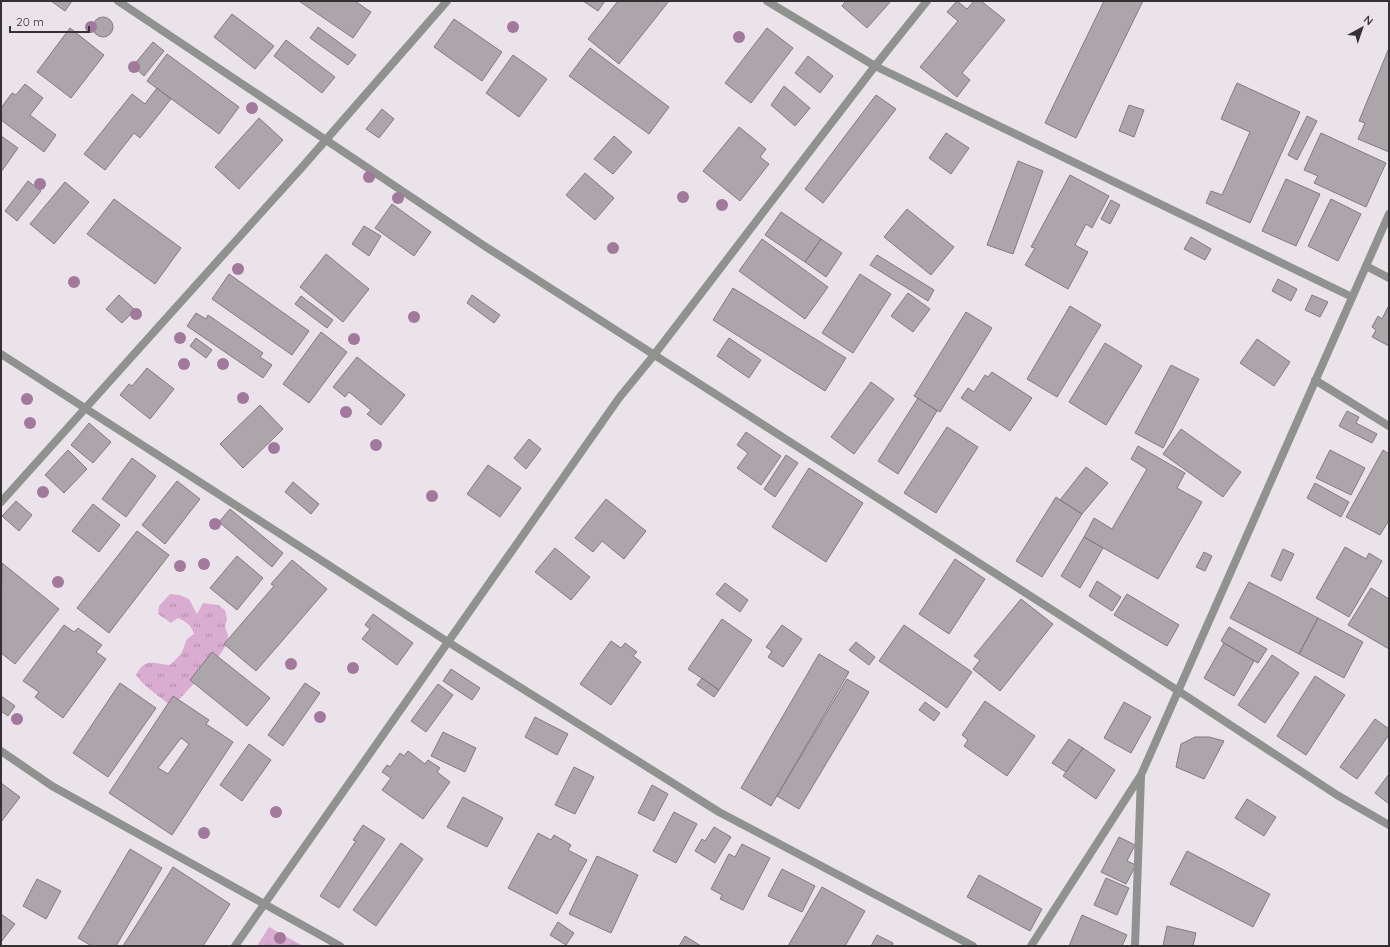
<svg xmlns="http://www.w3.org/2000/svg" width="1390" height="947" font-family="Quicksand,sans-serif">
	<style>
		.grass { fill: url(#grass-tufts) }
		.building { fill: #aca5aa; stroke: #837b81; fill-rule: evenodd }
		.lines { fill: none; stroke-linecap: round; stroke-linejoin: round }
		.service { stroke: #8f928f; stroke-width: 8 }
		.minor { stroke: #8f928f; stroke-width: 8 }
		.tree { fill: #a3789d }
	</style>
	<defs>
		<pattern id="grass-tufts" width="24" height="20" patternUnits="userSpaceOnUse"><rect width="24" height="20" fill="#daacd1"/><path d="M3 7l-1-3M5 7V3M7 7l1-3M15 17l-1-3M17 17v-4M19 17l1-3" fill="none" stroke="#b28daa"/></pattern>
	</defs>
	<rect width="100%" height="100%" fill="#eae3e9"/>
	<path class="grass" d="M170 594 179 595 189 599 197 614 203 603 218 605 225 610 227 619 225 627 228 635 227 644 208 672 200 677 172 707C160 696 145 688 136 675 145 657 154 664 170 665L181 654 187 639 194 634C191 625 187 622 178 618L171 623 158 614 159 606Z
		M269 927 303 946H257Z"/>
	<path class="building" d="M51 1H72L65 11Z
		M299 1H355L371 12 353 38Z
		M583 1H605L598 11Z
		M618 1H669L619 64 588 39Z
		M846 1H891L867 28 842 6Z
		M957 1 967 9 974 1H981L1005 20 962 73 970 80 957 97 920 67 958 21 947 12Z
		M1104 1H1143L1076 138 1045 123Z
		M232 14 274 46 255 69 214 37Z
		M93 27a10 10 0 1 1 20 0a10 10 0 1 1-20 0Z
		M454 19 502 52 482 81 434 47Z
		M318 27 356 55 348 65 310 38Z
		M70 28 104 55 71 98 37 72Z
		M767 28 793 48 751 103 725 83Z
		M286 40 335 77 322 93 274 56Z
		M153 42 164 51 144 76 133 66Z
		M590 48 669 107 649 134 569 76Z
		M1389 48V152L1358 139 1365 123 1359 121Z
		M167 54 239 107 219 134 147 81Z
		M513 55 547 79 519 117 486 93Z
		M808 56 833 76 820 93 795 73Z
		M1237 83 1300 112 1250 223 1206 203 1211 191 1222 195 1250 132 1221 119Z
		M25 84 43 98 30 115 56 135 44 152 1 120V108L12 93 16 95Z
		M784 86 810 108 795 126 771 105Z
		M157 88 171 99 140 138 134 133 105 170 84 154 132 94 145 104Z
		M876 95 896 109 823 203 805 189Z
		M1129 105 1144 110 1134 137 1119 131Z
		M382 109 394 119 379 138 366 129Z
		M1307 116 1317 121 1297 160 1288 155Z
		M259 118 283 140 239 189 215 167Z
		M739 127 766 149 760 157 769 164 740 201 703 171Z
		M946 133 969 148 951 174 929 158Z
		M1321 133 1386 163 1366 207 1314 183 1318 176 1304 170Z
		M1 136 18 148 1 172Z
		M614 136 632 152 613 174 594 159Z
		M1018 161 1043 171 1013 254 987 245Z
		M585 173 614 198 595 220 566 195Z
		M1070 175 1109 196 1092 228 1086 224 1075 245 1088 252 1068 289 1025 265 1035 248 1031 247Z
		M1286 179 1320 194 1296 246 1262 231Z
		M28 181 41 191 17 221 5 211Z
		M65 182 89 202 54 244 30 224Z
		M114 199 181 248 155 284 87 234Z
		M1331 199 1361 214 1338 261 1308 246Z
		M1111 200 1120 205 1110 224 1101 219Z
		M392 204 431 232 414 256 375 228Z
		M907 209 954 247 931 275 884 237Z
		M781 212 821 239 805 262 765 235Z
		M364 226 381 236 369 256 352 244Z
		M1191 237 1211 249 1205 260 1184 249Z
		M762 239 828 287 805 319 739 271Z
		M821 239 842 253 826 277 805 262Z
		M326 254 369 289 343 322 300 287Z
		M877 255 934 290 928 301 870 265Z
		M229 274 309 331 292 355 212 299Z
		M860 274 891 294 853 353 822 333Z
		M1278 279 1297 289 1291 301 1272 291Z
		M733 288 846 358 825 391 713 320Z
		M908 293 930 309 913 332 891 316Z
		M119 295 135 310 122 323 106 309Z
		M472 295 500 315 494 323 467 303Z
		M1312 295 1328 302 1320 317 1305 310Z
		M301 296 333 320 327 328 295 304Z
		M1070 306 1101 325 1057 397 1027 379Z
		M1388 307 1389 308V346L1372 337 1376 330 1372 327 1378 316 1382 319Z
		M966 312 992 328 940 412 914 396Z
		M196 313 206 319 208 315 263 353 260 357 272 365 263 378 187 326Z
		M321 332 347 352 309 403 283 384Z
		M196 338 212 350 206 358 190 346Z
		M729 338 761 360 749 378 717 356Z
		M1257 339 1290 362 1274 386 1240 363Z
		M1105 343 1142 366 1106 425 1069 402Z
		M357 357 405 395 381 425 367 414 371 410 349 392 345 397 333 387Z
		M1171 365 1199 379 1163 448 1135 433Z
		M147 368 174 389 150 419 120 395 129 384 132 386Z
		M992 372 1032 398 1010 431 961 398 968 388 974 392 985 375 988 377Z
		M871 382 894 399 854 454 831 437Z
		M918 398 937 411 898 474 878 461Z
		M260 405 283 429 243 468 220 444Z
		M1347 411 1359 417 1356 423 1377 434 1372 443 1339 426Z
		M89 423 111 442 93 463 71 445Z
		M947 427 978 447 936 513 904 493Z
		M1181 429 1241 472 1223 497 1163 454Z
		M746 432 781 456 761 485 737 468 748 453 737 445Z
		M529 439 541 449 526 469 514 458Z
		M1138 446 1185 473 1177 488 1202 502 1158 579 1084 537 1094 518 1112 529 1147 469 1131 459Z
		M68 450 87 469 64 493 45 475Z
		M1330 450 1365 468 1351 495 1316 478Z
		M1383 450 1389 454V520L1380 535 1346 517Z
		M786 455 798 463 775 497 764 489Z
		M132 458 156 476 126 517 102 499Z
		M488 465 521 488 500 517 467 494Z
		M1086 467 1108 483 1082 514 1060 500Z
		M809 468 863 503 826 562 772 527Z
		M177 481 200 499 165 544 142 525Z
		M293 482 319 504 311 514 285 492Z
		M1315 483 1349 502 1341 517 1307 498Z
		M1056 497 1082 514 1042 577 1016 561Z
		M606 499 646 531 624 559 602 541 593 552 575 538Z
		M16 501 32 515 19 531 2 516Z
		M93 504 120 525 99 552 72 531Z
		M230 509 283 553 272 567 219 522Z
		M137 531 169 555 109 633 77 608Z
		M1084 537 1103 548 1080 588 1061 576Z
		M1345 547 1366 559 1369 553 1382 561 1349 617 1316 598Z
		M555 548 590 577 571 600 535 572Z
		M1283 549 1294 554 1281 581 1271 576Z
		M1204 552 1212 556 1205 571 1196 567Z
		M237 556 263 578 237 610 210 588Z
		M955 559 985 579 949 634 919 614Z
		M292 560 327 589 256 671 224 644 274 586 271 584Z
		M2 563 59 609 15 664 1 653Z
		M1097 581 1121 597 1112 611 1089 596Z
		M1249 582 1318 618 1299 654 1230 618Z
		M725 583 748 600 740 612 716 594Z
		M1371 588 1389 599V649L1348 625Z
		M1127 594 1179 625 1167 646 1114 615Z
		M1021 599 1053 624 1000 691 973 669 980 660 974 656Z
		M373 614 413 643 397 665 362 639 370 629 365 625Z
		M1318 618 1363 642 1344 678 1299 654Z
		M722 619 752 640 719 690 688 669Z
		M64 625 74 632 78 628 102 645 96 652 106 659 63 718 35 697 39 692 23 681Z
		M782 625 802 639 783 667 768 657 772 651 766 647Z
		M904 625 972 672 947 708 879 661Z
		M1229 627 1267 649 1258 663 1221 641Z
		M611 641 621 648 625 643 637 652 633 656 641 662 611 705 580 684Z
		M856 642 875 657 869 665 849 650Z
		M1224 643 1254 661 1234 696 1204 678Z
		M212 652 270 698 247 726 190 680Z
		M819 654 849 672 771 806 741 788Z
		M1272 655 1299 673 1265 723 1238 705Z
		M451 669 480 688 472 700 443 681Z
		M1315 676 1345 695 1306 755 1277 736Z
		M702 678 719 690 714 697 697 685Z
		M847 679 869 692 799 809 777 796Z
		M120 683 156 708 108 777 73 753Z
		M305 683 320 693 283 746 268 735Z
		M438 684 453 695 426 732 411 721Z
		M1 696 15 706 8 716 1 711Z
		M173 696 209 720 206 724 233 742 172 835 109 793ZM181 738 189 744 168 774 158 768Z
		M985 701 1035 736 1007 776 964 746 968 740 962 735Z
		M925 702 940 713 934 721 919 710Z
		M1124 702 1151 717 1131 753 1104 738Z
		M535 717 568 734 557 755 525 737Z
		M1375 719 1389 729V735L1357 779 1340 767Z
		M443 732 476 748 465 772 431 756Z
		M1195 737H1209L1224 741 1204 779 1176 767 1181 744Z
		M1069 739 1083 748 1066 772 1052 763Z
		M249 744 271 760 242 801 220 785Z
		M1083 748 1115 770 1096 799 1063 776Z
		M408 751 425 764 428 760 440 768 437 772 450 782 423 819 382 790 391 778 382 772 387 765 390 767 400 753 404 756Z
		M574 767 594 777 575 814 555 805Z
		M1389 774V804L1375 793Z
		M1 783 20 797 1 822Z
		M652 785 668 794 654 821 638 813Z
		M463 797 503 818 487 847 447 827Z
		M1247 799 1276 817 1264 836 1235 818Z
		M674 812 697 824 676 863 653 851Z
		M363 825 385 839 339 908 320 896 356 841 353 840Z
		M714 827 731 837 715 863 695 851 702 839 705 841Z
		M538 833 551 840 554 835 571 845 568 850 587 860 557 914 508 888Z
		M1119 837 1135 845 1127 861 1136 865 1126 884 1101 872Z
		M401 843 423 859 376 926 353 910Z
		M742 844 770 858 743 910 720 899 722 895 711 889 729 854 735 857Z
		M130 849 162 868 116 946H92L78 938Z
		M1187 851 1270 894 1253 927 1170 884Z
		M597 856 638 875 611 933 569 914Z
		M173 867 230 904 203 946H123Z
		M782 869 815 886 802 912 768 896Z
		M979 875 1042 909 1030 931 967 897Z
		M1106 878 1129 888 1117 915 1094 905Z
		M37 879 61 891 46 919 23 906Z
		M822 887 865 911 845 946H788Z
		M1 914 15 924 1 942Z
		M1082 915 1127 935 1122 946H1069Z
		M558 922 574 933 566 945 550 935Z
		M1167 926 1196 933 1193 946H1163Z
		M877 935 893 943 892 946H871Z
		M685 936 701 946H679Z"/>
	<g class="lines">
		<path class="service" d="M1366 266 1389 278"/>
		<path class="minor" d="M118 1 483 245 1177 690 1337 795 1389 825
			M767 1 875 66 1352 297
			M1 354 448 642 719 812 973 946
			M1315 380 1389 426
			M1 502 304 165 447 1
			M1 751 52 786 340 946
			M235 946 619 398 654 355 875 66 927 1
			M1031 946 1141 775 1389 214
			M1135 946 1141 776"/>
	</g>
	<g class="tree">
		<circle cx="91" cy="27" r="6"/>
		<circle cx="513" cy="27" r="6"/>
		<circle cx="739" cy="37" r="6"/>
		<circle cx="134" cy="67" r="6"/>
		<circle cx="252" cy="108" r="6"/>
		<circle cx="369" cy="177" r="6"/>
		<circle cx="40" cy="184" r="6"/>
		<circle cx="683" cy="197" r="6"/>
		<circle cx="398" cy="198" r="6"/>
		<circle cx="722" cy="205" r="6"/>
		<circle cx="613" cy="248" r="6"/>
		<circle cx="238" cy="269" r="6"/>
		<circle cx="74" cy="282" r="6"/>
		<circle cx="136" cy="314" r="6"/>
		<circle cx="414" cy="317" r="6"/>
		<circle cx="180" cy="338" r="6"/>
		<circle cx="354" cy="339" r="6"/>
		<circle cx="184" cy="364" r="6"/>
		<circle cx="223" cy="364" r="6"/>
		<circle cx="243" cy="398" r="6"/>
		<circle cx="27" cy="399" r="6"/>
		<circle cx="346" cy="412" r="6"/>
		<circle cx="30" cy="423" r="6"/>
		<circle cx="376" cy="445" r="6"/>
		<circle cx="274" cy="448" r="6"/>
		<circle cx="43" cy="492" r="6"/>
		<circle cx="432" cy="496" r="6"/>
		<circle cx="215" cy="524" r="6"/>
		<circle cx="204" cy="564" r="6"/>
		<circle cx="180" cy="566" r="6"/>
		<circle cx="58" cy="582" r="6"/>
		<circle cx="291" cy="664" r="6"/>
		<circle cx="353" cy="668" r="6"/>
		<circle cx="320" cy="717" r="6"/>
		<circle cx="17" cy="719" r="6"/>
		<circle cx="276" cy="812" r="6"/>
		<circle cx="204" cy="833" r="6"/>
		<circle cx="280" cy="938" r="6"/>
	</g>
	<rect width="1390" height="947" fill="none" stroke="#343133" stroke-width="4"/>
	<g transform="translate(1362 28) rotate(40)" stroke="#eae3e9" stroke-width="3" paint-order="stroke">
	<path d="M0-3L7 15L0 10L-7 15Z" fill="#343133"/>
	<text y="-6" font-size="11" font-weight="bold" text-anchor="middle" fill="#343133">N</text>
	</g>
	<path d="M10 26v6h79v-6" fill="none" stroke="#343133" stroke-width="2"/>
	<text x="16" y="26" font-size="12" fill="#343133" stroke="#eae3e9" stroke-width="3" paint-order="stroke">20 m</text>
</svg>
